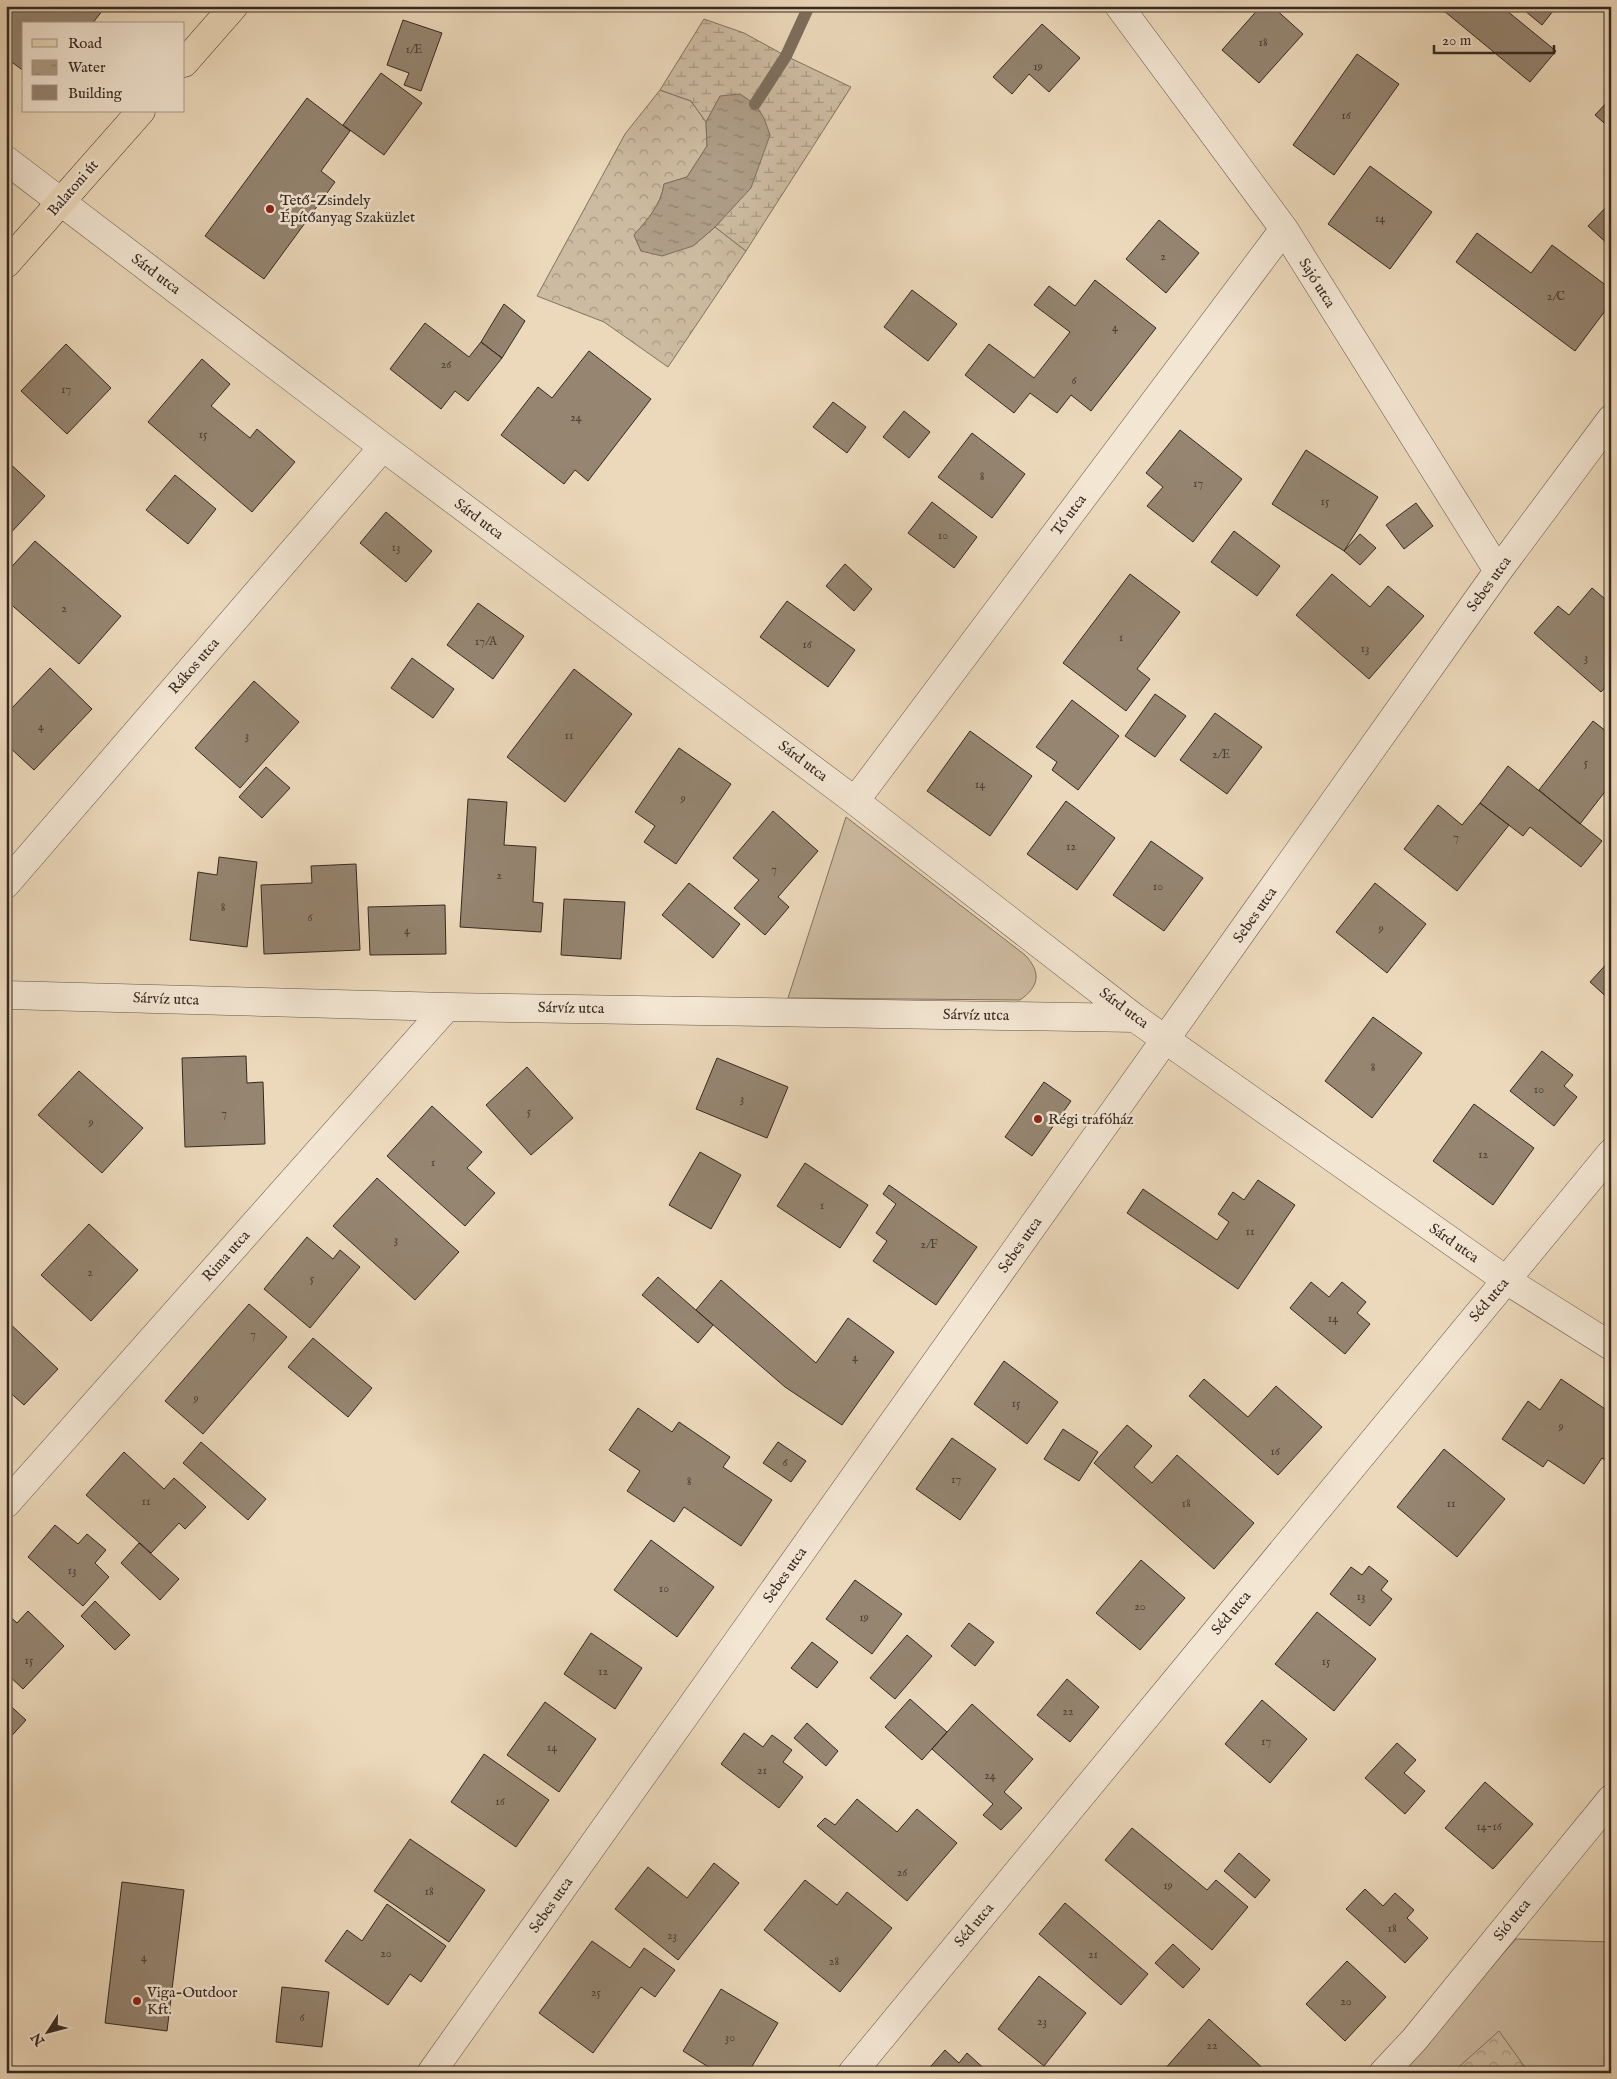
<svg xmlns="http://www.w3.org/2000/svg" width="1617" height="2079" font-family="'IM FELL English',serif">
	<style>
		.grass { fill: #cdbba1; stroke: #827261 }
		.forest { fill: url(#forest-crowns); stroke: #827261 }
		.wetland { fill: url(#wetland-marsh); stroke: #827261 }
		.water { fill: url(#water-ripples); stroke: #7e6f5e }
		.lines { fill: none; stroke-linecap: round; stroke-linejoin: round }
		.stream { stroke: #7e6f5e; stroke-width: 12 }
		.building { fill: #958571; stroke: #362921 }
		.minor-casing { stroke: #645548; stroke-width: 29 }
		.major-casing { stroke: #362921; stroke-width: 29 }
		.minor { stroke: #f3e6d3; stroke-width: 28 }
		.major { stroke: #ecd9bb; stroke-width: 28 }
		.poi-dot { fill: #8f2418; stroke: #f3e6d3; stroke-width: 2 }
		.labels { text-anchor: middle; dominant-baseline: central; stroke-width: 5; stroke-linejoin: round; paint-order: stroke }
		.number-label { font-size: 12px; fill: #4e4035 }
		.street-label { font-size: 15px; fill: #362921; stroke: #f3e6d3 }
		.poi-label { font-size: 15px; fill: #362921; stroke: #f3e6d3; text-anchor: start }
	</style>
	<defs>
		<pattern id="forest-crowns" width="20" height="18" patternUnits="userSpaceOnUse" patternTransform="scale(1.25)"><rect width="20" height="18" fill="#cdbba1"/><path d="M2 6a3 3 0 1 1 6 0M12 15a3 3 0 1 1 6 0" fill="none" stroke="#a79883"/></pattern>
		<pattern id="wetland-marsh" width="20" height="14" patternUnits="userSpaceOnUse" patternTransform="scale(1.25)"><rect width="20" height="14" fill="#cdbba1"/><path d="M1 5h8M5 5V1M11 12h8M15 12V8" fill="none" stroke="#a79883"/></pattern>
		<pattern id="water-ripples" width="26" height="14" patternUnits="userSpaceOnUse" patternTransform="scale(1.25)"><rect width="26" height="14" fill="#ae9d87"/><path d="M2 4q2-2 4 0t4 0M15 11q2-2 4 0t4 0" fill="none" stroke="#8e806e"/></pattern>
	</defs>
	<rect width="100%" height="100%" fill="#ecd9bb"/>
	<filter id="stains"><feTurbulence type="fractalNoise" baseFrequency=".004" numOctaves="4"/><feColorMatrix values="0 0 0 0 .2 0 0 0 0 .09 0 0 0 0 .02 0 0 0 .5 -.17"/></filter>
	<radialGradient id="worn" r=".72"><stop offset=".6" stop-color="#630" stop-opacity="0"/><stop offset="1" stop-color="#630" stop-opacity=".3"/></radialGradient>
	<path class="grass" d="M846 817 1025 955C1041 972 1040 986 1020 1000L788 998Z
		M1516 1939 1611 1942V2073H1529L1499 2032 1452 2073H1398Z"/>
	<path class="forest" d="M660 90 691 101 706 122 707 146 687 177 664 184C661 205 648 219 634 235L641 251 693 246 715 227 746 251 668 367 604 322 537 296 625 134Z
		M1499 2031 1529 2073H1452Z"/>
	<path class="wetland" d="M704 19 744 33 786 56 851 87 746 251 715 227 751 187 720 97 706 122 691 101 660 90Z"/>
	<path class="water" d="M740 94 755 104 764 118 770 135 751 188 715 227 693 246 662 256 641 251 634 235C648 219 661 205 664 184L687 177 707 146 706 122 720 96Z"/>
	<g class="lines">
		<path class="stream" d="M755 104 786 56 809 6"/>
	</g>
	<path class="building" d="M6 6H106L92 24H24V71L6 58Z
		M1261 6H1272L1303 34 1259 83 1222 50Z
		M1438 6H1501L1556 51 1530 82Z
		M1519 6H1557L1542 25Z
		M403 20 442 33 421 91 404 85 409 73 387 65Z
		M1042 24 1080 58 1049 92 1029 74 1012 94 993 77Z
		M1357 54 1399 84 1334 175 1293 145Z
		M381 73 422 103 384 155 343 125Z
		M307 98 350 131 321 171 335 182 264 279 205 236Z
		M1611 98V129L1595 115Z
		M1370 166 1432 212 1390 269 1328 224Z
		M1611 202V247L1588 226Z
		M1159 220 1199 253 1166 293 1126 259Z
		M1477 233 1531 273 1552 245 1611 289V303L1575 351 1456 262Z
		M1095 280 1156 328 1091 411 1071 395 1057 413 1030 393 1014 413 965 375 989 344 1034 378 1070 332 1034 305 1049 286 1075 306Z
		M912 290 957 324 928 361 884 327Z
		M504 304 525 321 502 358 481 342Z
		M425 323 469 357 481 342 502 358 468 401 455 391 441 409 390 369Z
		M66 344 111 388 67 434 21 391Z
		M589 351 651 399 588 481 575 470 564 484 501 435 538 387 552 398Z
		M202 359 230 384 211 406 250 438 257 429 295 462 252 512 148 422Z
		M833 402 866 427 847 453 813 427Z
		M904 411 930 432 909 458 883 437Z
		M1180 430 1242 479 1193 542 1147 506 1163 487 1146 473Z
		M972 433 1025 474 992 518 938 477Z
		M1306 450 1378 497 1344 551 1272 504Z
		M6 460 45 496 6 538Z
		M175 475 216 509 188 544 146 510Z
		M932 502 977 537 954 568 908 533Z
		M1416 503 1433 526 1404 549 1386 525Z
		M386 512 432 551 406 582 360 543Z
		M1234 531 1280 566 1257 596 1211 562Z
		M1360 534 1376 548 1360 565 1344 551Z
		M35 541 121 616 79 664 6 600V573Z
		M845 564 872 589 854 611 826 586Z
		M1130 574 1180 612 1137 669 1150 679 1126 711 1063 663Z
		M1332 574 1370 607 1388 586 1424 616 1369 679 1296 615Z
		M1592 588 1611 604V681L1601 692 1534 633 1558 606 1569 615Z
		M787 601 855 650 828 687 760 637Z
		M478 603 524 636 493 679 447 645Z
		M412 658 454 689 433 718 391 688Z
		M50 668 92 709 34 770 6 744V702L12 708Z
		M574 669 632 714 565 802 507 757Z
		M254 681 299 722 240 788 195 748Z
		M1155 694 1186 716 1155 757 1125 736Z
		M1072 700 1119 736 1078 790 1052 770 1057 762 1036 747Z
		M1215 713 1262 747 1227 794 1180 760Z
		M1593 721 1611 735V791L1607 789 1580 824 1539 790Z
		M970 731 1032 776 990 836 927 791Z
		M679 748 731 784 676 864 644 842 655 826 635 812Z
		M1508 766 1602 841 1581 867 1530 827 1523 836 1480 803Z
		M266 767 290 788 262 818 239 797Z
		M468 799 507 802 504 845 536 847 533 902 543 903 541 932 460 927Z
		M1066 801 1115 838 1077 890 1027 854Z
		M1480 803 1509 825 1457 891 1404 849 1438 805 1462 825Z
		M773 811 818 851 778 897 789 907 765 935 734 908 759 880 733 858Z
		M1151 841 1203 878 1164 931 1113 895Z
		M219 857 257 862 247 947 190 940 198 872 217 875Z
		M356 864 360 950 264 954 261 885 312 883 311 866Z
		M689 883 740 924 713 958 662 915Z
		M1375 883 1426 924 1387 973 1336 932Z
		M564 899 625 902 621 959 561 955Z
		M445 905 446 954 370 955 368 907Z
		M1611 959V1001L1590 982Z
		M1373 1017 1422 1053 1372 1118 1325 1081Z
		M1542 1051 1573 1075 1564 1086 1577 1097 1554 1126 1510 1091Z
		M246 1056 247 1083 263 1082 265 1144 185 1147 182 1058Z
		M717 1058 788 1087 767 1138 696 1109Z
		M527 1067 573 1118 531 1155 486 1105Z
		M79 1071 143 1128 102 1173 38 1115Z
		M1044 1082 1071 1101 1032 1156 1005 1137Z
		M1474 1104 1534 1148 1493 1205 1433 1161Z
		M432 1106 482 1152 467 1168 495 1193 465 1226 387 1156Z
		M700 1152 741 1175 711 1229 669 1205Z
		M805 1163 868 1205 840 1248 777 1206Z
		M377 1178 459 1252 415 1300 333 1226Z
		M1258 1180 1295 1205 1238 1289 1127 1213 1143 1189 1217 1240 1229 1222 1218 1214 1233 1192 1244 1200Z
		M889 1185 977 1247 936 1305 873 1261 887 1241 876 1233 896 1204 883 1194Z
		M89 1224 138 1270 91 1321 41 1275Z
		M307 1237 333 1259 340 1250 360 1267 310 1328 264 1289Z
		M658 1277 713 1325 698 1343 642 1295Z
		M721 1280 816 1363 848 1318 894 1352 842 1425 785 1387 696 1310Z
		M1311 1282 1329 1297 1342 1282 1366 1302 1357 1313 1370 1324 1345 1354 1290 1308Z
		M249 1304 287 1337 203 1434 165 1401Z
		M6 1320 58 1369 24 1405 6 1389Z
		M313 1338 372 1388 348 1417 288 1367Z
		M1004 1361 1058 1402 1027 1444 974 1404Z
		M1204 1379 1248 1417 1276 1386 1322 1427 1278 1475 1189 1396Z
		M1561 1379 1611 1413V1460L1609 1463 1602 1458 1584 1484 1548 1460 1543 1467 1502 1439 1528 1401 1540 1410Z
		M638 1408 672 1432 679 1422 730 1457 723 1467 772 1500 741 1546 684 1507 674 1522 627 1491 640 1471 609 1450Z
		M1127 1425 1152 1446 1134 1467 1152 1483 1177 1455 1254 1523 1214 1569 1094 1463Z
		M1063 1429 1098 1452 1079 1481 1044 1459Z
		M952 1438 996 1469 960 1520 916 1489Z
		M201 1442 266 1499 248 1520 183 1463Z
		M778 1442 806 1461 791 1482 763 1463Z
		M1444 1449 1505 1499 1457 1557 1397 1507Z
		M124 1452 164 1489 174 1478 206 1507 185 1529 179 1523 151 1553 86 1495Z
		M55 1525 78 1544 87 1534 106 1550 95 1563 109 1577 83 1606 28 1557Z
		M651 1540 714 1587 677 1637 614 1590Z
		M139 1543 179 1579 160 1600 121 1563Z
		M1141 1560 1185 1598 1140 1650 1096 1613Z
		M1369 1566 1388 1581 1381 1590 1392 1599 1370 1626 1330 1594 1351 1567 1362 1575Z
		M855 1580 902 1614 872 1654 826 1619Z
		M95 1601 130 1635 115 1650 81 1616Z
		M28 1611 64 1646 23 1689 6 1673V1613L17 1623Z
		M1317 1612 1376 1659 1334 1711 1275 1664Z
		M969 1623 994 1642 975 1666 951 1646Z
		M591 1633 642 1668 615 1709 564 1674Z
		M907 1635 932 1656 895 1699 870 1678Z
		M812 1642 838 1662 817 1688 791 1668Z
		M1067 1679 1099 1707 1070 1742 1037 1715Z
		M910 1699 947 1732 922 1760 885 1727Z
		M1262 1700 1307 1739 1270 1783 1225 1744Z
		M6 1702 26 1720 6 1742Z
		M545 1702 596 1739 559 1792 507 1755Z
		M972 1704 1033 1759 1004 1792 1022 1808 1001 1830 983 1815 993 1804 932 1749Z
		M807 1723 838 1751 826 1766 794 1738Z
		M744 1733 763 1747 772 1735 792 1750 783 1762 803 1777 779 1808 721 1764Z
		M1397 1743 1416 1760 1404 1773 1425 1791 1405 1814 1365 1778Z
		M484 1754 549 1800 516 1847 451 1802Z
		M1485 1782 1533 1824 1493 1869 1445 1828Z
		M857 1799 897 1832 917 1809 957 1843 907 1901 817 1826 825 1818 835 1825Z
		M1132 1828 1207 1890 1216 1880 1248 1907 1212 1950 1105 1860Z
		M410 1839 485 1890 449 1942 374 1891Z
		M1239 1853 1270 1880 1255 1898 1224 1871Z
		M714 1863 739 1883 678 1960 615 1909 648 1867 687 1898Z
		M805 1880 837 1905 847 1892 892 1928 840 1992 764 1930Z
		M122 1882 184 1890 167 2031 105 2023Z
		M1365 1889 1383 1906 1395 1893 1414 1910 1407 1918 1428 1938 1405 1963 1346 1909Z
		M1065 1903 1148 1974 1121 2005 1039 1934Z
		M387 1904 446 1946 421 1982 410 1974 388 2005 325 1961 347 1930 362 1941Z
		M592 1941 630 1968 644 1948 675 1970 655 1997 641 1987 593 2053 539 2013Z
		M1173 1944 1200 1969 1183 1988 1155 1963Z
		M1347 1961 1386 1997 1345 2041 1306 2004Z
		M1039 1976 1086 2013 1044 2066 998 2029Z
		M282 1987 329 1992 322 2047 276 2042Z
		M721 1989 778 2023 748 2073H718L683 2051Z
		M1209 2019 1267 2072V2073H1165L1163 2071Z
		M945 2050 959 2063 967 2053 989 2073H925Z"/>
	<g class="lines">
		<defs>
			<path id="minor" d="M1119 6 1284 229 1498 571
				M6 160 383 447 855 801 1135 1018 1506 1280 1611 1346
				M855 801 1284 229
				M6 884 383 447
				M6 995 447 1007 1135 1018
				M6 1504 447 1007
				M431 2073 1498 571 1611 419
				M852 2073 1611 1153
				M1383 2073 1414 2040 1611 1799"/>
			<path id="major" d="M184 63 234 6
				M6 264 141 111"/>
		</defs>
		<use href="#minor" class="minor-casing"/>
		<use href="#major" class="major-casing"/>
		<use href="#minor" class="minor"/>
		<use href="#major" class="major"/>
	</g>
	<g class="poi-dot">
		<circle cx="270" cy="209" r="5"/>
		<circle cx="1038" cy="1119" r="5"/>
		<circle cx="137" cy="2001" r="5"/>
	</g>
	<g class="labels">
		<g class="number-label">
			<text x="1263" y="42">18</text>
			<text x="414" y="49">1/E</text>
			<text x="1038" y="66">19</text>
			<text x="1346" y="115">16</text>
			<text x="1380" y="218">14</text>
			<text x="1163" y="256">2</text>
			<text x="1556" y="296">2/C</text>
			<text x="1115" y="327">4</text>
			<text x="446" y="364">26</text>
			<text x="1074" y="380">6</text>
			<text x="66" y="389">17</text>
			<text x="576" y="417">24</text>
			<text x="203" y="434">15</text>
			<text x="982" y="476">8</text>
			<text x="1198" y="483">17</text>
			<text x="1325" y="501">15</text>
			<text x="943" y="535">10</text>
			<text x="396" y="547">13</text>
			<text x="64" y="608">2</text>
			<text x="1121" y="637">1</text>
			<text x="486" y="641">17/A</text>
			<text x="807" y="644">16</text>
			<text x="1365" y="648">13</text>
			<text x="1586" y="657">3</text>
			<text x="41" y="726">4</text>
			<text x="247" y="735">3</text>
			<text x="569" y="735">11</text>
			<text x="1221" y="754">2/E</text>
			<text x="1586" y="762">5</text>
			<text x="980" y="784">14</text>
			<text x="683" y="798">9</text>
			<text x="1456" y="837">7</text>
			<text x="1071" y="846">12</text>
			<text x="774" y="869">7</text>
			<text x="499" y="875">2</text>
			<text x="1158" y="886">10</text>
			<text x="223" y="907">8</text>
			<text x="310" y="917">6</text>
			<text x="1381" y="928">9</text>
			<text x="407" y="930">4</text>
			<text x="1373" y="1067">8</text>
			<text x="1539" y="1089">10</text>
			<text x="742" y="1098">3</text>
			<text x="529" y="1111">5</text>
			<text x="224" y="1113">7</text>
			<text x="91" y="1122">9</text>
			<text x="1483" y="1154">12</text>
			<text x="433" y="1162">1</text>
			<text x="822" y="1205">1</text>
			<text x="1250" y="1231">11</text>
			<text x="396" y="1239">3</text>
			<text x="929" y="1244">2/F</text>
			<text x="90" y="1272">2</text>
			<text x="312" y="1278">5</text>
			<text x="1333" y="1318">14</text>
			<text x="253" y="1334">7</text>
			<text x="855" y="1357">4</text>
			<text x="196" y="1398">9</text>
			<text x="1016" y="1403">15</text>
			<text x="1561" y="1426">9</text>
			<text x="1275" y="1451">16</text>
			<text x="785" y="1462">6</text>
			<text x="956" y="1479">17</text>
			<text x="689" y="1481">8</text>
			<text x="146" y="1501">11</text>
			<text x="1186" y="1503">18</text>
			<text x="1451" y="1503">11</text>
			<text x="72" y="1570">13</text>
			<text x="664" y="1588">10</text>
			<text x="1361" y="1596">13</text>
			<text x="1140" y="1606">20</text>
			<text x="864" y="1617">19</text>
			<text x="29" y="1660">15</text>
			<text x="1326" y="1661">15</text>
			<text x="603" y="1671">12</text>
			<text x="1068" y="1711">22</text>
			<text x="1266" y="1741">17</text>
			<text x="552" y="1747">14</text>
			<text x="762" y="1770">21</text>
			<text x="990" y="1775">24</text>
			<text x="500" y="1801">16</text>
			<text x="1489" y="1826">14-16</text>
			<text x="902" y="1872">26</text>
			<text x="1168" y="1885">19</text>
			<text x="429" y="1891">18</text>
			<text x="1392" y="1928">18</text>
			<text x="672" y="1935">23</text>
			<text x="386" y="1953">20</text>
			<text x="1093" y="1954">21</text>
			<text x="144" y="1957">4</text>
			<text x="834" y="1961">28</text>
			<text x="596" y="1992">25</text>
			<text x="1346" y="2001">20</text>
			<text x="302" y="2017">6</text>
			<text x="1042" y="2021">23</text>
			<text x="730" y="2037">30</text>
			<text x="1212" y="2045">22</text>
		</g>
		<g class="street-label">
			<text transform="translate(73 188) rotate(-49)">Balatoni út</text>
			<text transform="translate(156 274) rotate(37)">Sárd utca</text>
			<text transform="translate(1317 283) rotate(58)">Sajó utca</text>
			<text transform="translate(1069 515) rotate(-53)">Tó utca</text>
			<text transform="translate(479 519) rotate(37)">Sárd utca</text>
			<text transform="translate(1489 584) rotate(-54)">Sebes utca</text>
			<text transform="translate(194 666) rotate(-49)">Rákos utca</text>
			<text transform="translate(803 761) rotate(37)">Sárd utca</text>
			<text transform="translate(1255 915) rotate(-55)">Sebes utca</text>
			<text transform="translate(166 999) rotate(2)">Sárvíz utca</text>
			<text transform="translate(571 1008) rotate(1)">Sárvíz utca</text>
			<text transform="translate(1124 1008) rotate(37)">Sárd utca</text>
			<text transform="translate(976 1015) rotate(1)">Sárvíz utca</text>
			<text transform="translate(1454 1243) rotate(35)">Sárd utca</text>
			<text transform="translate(1020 1245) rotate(-55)">Sebes utca</text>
			<text transform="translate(226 1256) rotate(-48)">Rima utca</text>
			<text transform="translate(1489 1300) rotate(-50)">Séd utca</text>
			<text transform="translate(785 1575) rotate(-55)">Sebes utca</text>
			<text transform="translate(1231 1613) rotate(-50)">Séd utca</text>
			<text transform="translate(551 1905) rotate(-55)">Sebes utca</text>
			<text transform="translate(1512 1920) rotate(-51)">Sió utca</text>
			<text transform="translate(974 1925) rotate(-50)">Séd utca</text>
		</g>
		<g class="poi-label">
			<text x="280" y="200">Tető-Zsindely<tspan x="280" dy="17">Építőanyag Szaküzlet</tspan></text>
			<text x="1048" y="1119">Régi trafóház</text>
			<text x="147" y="1992">Viga-Outdoor<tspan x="147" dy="17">Kft.</tspan></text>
		</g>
	</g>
	<rect width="1617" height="2079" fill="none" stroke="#ecd9bb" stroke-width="25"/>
	<rect x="8" y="8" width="1602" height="2064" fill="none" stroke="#362921" stroke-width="2.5"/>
	<rect x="12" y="12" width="1592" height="2054" fill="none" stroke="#362921"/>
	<rect x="22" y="22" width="162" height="90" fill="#f3e6d3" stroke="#a79a8c"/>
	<rect x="32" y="39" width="25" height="8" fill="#ecd9bb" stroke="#a79a8c"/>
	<text x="68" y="48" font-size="15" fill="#362921">Road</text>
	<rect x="32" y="60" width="25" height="15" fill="url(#water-ripples)" stroke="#a79a8c"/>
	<text x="68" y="72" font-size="15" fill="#362921">Water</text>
	<rect x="32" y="85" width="25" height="15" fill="#958571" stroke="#a79a8c"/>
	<text x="68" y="98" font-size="15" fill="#362921">Building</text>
	<g transform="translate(48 2032) rotate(234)" stroke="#f3e6d3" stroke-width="4" paint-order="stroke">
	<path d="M0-4L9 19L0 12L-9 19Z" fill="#362921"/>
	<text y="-8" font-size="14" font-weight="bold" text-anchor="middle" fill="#362921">N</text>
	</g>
	<path d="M1434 45v8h120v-8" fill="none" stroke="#362921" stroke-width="2.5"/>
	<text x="1442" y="45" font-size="15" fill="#362921" stroke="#f3e6d3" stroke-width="4" paint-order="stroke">20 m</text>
	<rect width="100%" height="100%" filter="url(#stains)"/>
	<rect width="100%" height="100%" fill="url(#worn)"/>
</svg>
